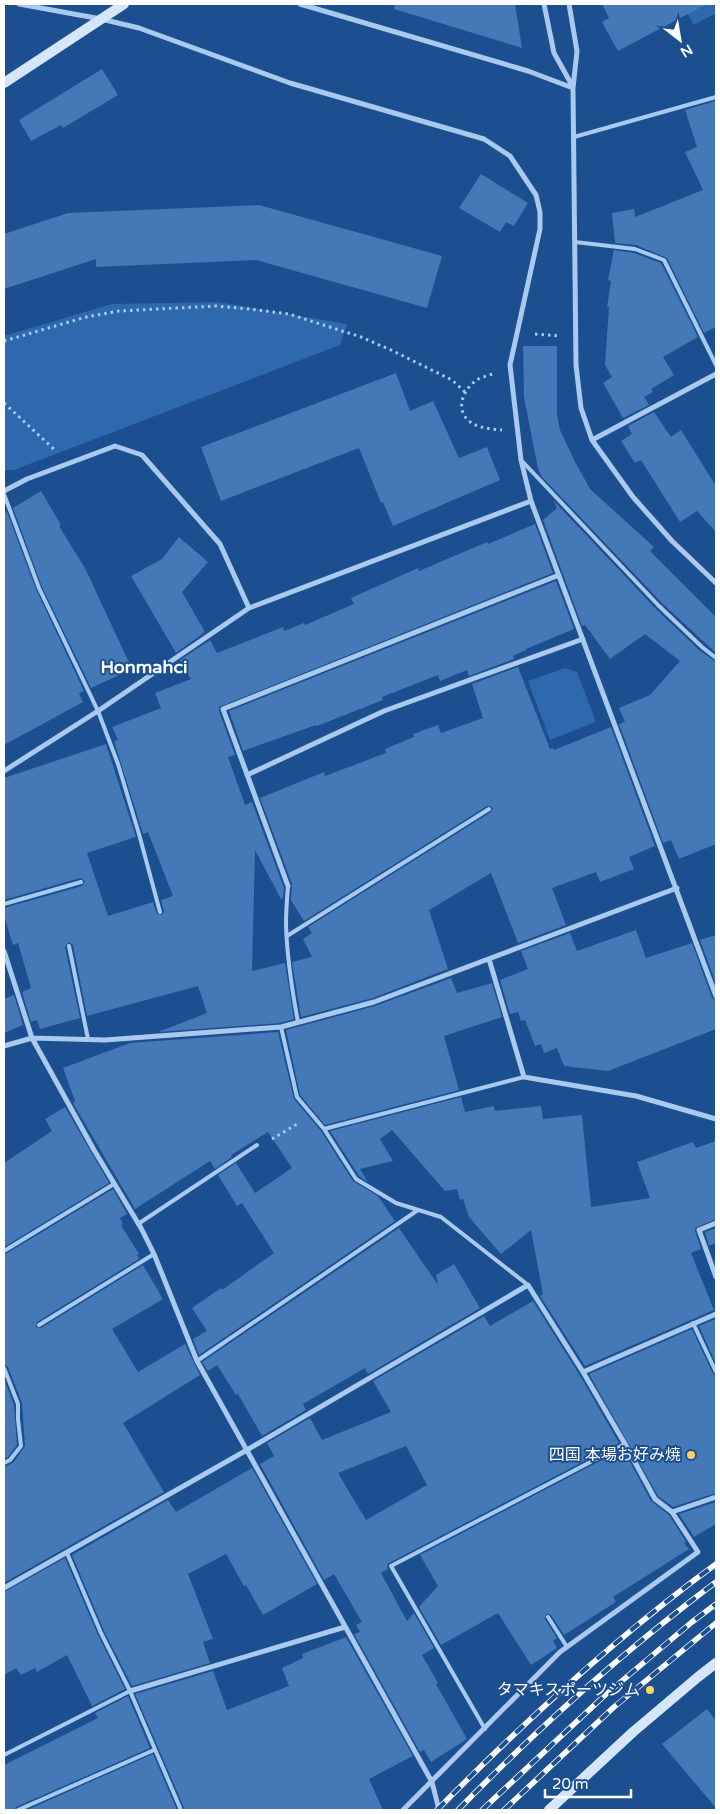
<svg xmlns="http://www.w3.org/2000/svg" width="720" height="1814" font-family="'Varela Round','Noto Sans JP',sans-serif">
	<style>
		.green { fill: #2e69ad }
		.building { fill: #4478b7; fill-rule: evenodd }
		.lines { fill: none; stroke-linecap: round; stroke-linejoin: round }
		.path { stroke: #a9c9ee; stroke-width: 3; stroke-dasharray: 2.5 4; stroke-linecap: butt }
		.lane { stroke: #a9c9ee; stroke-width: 4 }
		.street { stroke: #a9c9ee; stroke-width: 5 }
		.secondary { stroke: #d6e6fa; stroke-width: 10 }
		.rail-casing { stroke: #fff; stroke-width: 5.5 }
		.rail { stroke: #1b4f8f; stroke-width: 4; stroke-dasharray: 11; stroke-linecap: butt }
		.poi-dot { fill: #ffd166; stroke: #1b4f8f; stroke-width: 2 }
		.labels { text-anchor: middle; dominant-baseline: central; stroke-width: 4; stroke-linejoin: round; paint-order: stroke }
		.poi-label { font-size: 16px; fill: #fff; stroke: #1b4f8f; text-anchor: end }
		.neighbourhood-label { font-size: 18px; font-weight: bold; fill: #fff; stroke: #1b4f8f }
	</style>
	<rect width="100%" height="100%" fill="#1b4f8f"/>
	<path class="green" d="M682 4H716V13L694 25Z
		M218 302 347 324 340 345 14 470H4V336L112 304Z
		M565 668 577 672 596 722 550 740 528 681Z"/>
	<path class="building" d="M395 4H515L522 48 394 9Z
		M602 4H707L618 51 602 22 609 18Z
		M102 69 118 95 63 128 61 125 31 141 19 120Z
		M716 101V327L704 333 667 258 636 245 615 243 612 213 634 209 635 217 703 190 685 152 697 147 685 110Z
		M481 174 528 203 514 226 506 222 500 232 459 208Z
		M259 205 442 256 427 308 256 260 96 267V259L4 289V234L68 213Z
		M614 250 634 253 661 263 698 337 663 357 674 375 651 389 653 392 644 397 649 405 623 418 603 383 612 377 605 365 609 307H607L611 281 608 280Z
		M523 346H557V415L560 430 574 460 590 489 654 547 650 551 716 617V653L662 603 542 477 538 469 524 397Z
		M396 373 410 411 433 401 459 458 487 447 500 480 393 526 383 502 381 503 359 448 221 501 201 447Z
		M654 412 671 437 681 430 716 486V532L697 511 680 522 641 460 635 463 621 441 632 434 628 426Z
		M41 491 61 525 59 526 86 570 132 669 91 688 42 587 13 508Z
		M553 500 656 609 699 650 716 662V844L679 859 671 840 663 843 619 724 625 722 619 708 650 695 680 661 645 634 610 659 585 625 582 626 543 520 557 508Z
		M7 512 36 589 84 691 79 693 83 702 4 745V513Z
		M535 524 553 573 219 707V711L235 755 228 757 245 805 252 802 284 888 283 898 281 899 255 850 252 971 285 963 294 1019 280 1023 158 1032 207 1013 198 986 87 1016 73 945 69 942 65 947 80 1018 40 1029 37 1020 31 1022 22 992 31 988 18 943 13 945 4 916V908L82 886 85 881 80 878 4 900V778L106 744 136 837 87 853 108 916 153 902 157 914 161 915 164 912 161 900 173 896 148 832 143 834 114 741 118 740 112 727 161 708 155 693 191 679 180 660 210 640 217 653 283 627 284 631 304 623 305 625 354 604 351 598 418 568 419 571 487 542 488 544Z
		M179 537 208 562 182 592 205 632 176 653 131 576 162 559Z
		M556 581 574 629 526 649V650L513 656 514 659 469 676 467 670 440 681 438 675 382 697 383 700 317 726 316 725 243 751 229 711Z
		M518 667 550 749 553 748 554 750 611 727 655 846 629 857 634 869 600 882 596 872 552 888 566 925 518 943 491 873 429 910 448 969 373 998 301 1017 292 962 312 957 303 939 312 933 308 927 491 812 493 808 490 806H487L304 921 291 900 292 884 260 798 324 772 325 776 386 753 385 749 414 737 413 734 438 725 441 733 483 718 472 684Z
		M636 930 646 958 692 943 712 998 716 1000V1029L608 1071 564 1066 557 1048 544 1053 541 1044 535 1046 525 1020 521 1021 518 1012 510 1014 500 980 528 969 521 951 570 933 577 951Z
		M716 935V984L700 940Z
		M451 978 457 993 492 983 502 1017 444 1036 459 1090 325 1125 300 1095 286 1030 375 1006Z
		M14 995 23 1025 4 1033V999Z
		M278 1032 294 1099 321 1131 353 1181 378 1196 395 1221 199 1355 193 1339 207 1331 192 1308 221 1288 222 1290 274 1253 242 1203 237 1206 218 1175 236 1163 255 1193 292 1168 268 1132 231 1155 232 1157 215 1169 210 1161 135 1209 73 1103 75 1101 63 1068 130 1043Z
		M461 1097 465 1112 494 1106 495 1111 541 1106 543 1119 582 1115 591 1207 650 1198 637 1162 693 1142 696 1148 716 1141V1219L695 1228V1231L701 1249 691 1253 714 1310 585 1366 540 1296 543 1294 531 1230 501 1254 469 1217 463 1199 460 1200 457 1189 445 1191 392 1130 380 1139 393 1161 360 1169 368 1182 359 1176 330 1131Z
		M65 1107 109 1183 4 1247V1163L52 1131 45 1119Z
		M113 1189 127 1214 120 1218 123 1224 121 1225 139 1254 137 1255 139 1259 37 1322 36 1327 41 1328 143 1265 163 1299 112 1329 138 1372 185 1344 200 1375 123 1423 164 1492 4 1583V1467L13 1463 25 1446 22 1403 8 1367 4 1364V1255Z
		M399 1228 438 1285 436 1275 454 1264 480 1308 368 1374 365 1368 303 1404 306 1410 262 1436 238 1394 236 1395 217 1365 208 1371 202 1362Z
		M716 1228V1243L709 1246 705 1232Z
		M533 1301 579 1374 619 1443 389 1563 387 1565 388 1569 381 1573 407 1621 414 1613 434 1648 422 1655 438 1683 436 1684 467 1739 431 1762 424 1750 420 1752 354 1634 360 1632 356 1625 362 1622 334 1574 324 1580 260 1464 274 1456 267 1443 310 1418 322 1440 391 1412 373 1381 484 1316 490 1326ZM406 1446 427 1485 366 1520 338 1473Z
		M716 1319V1364L699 1326Z
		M692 1329 713 1374 716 1376V1493L673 1507 658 1496 589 1374Z
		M4 1378 14 1405 17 1445 8 1457 4 1459Z
		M623 1449 651 1501 669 1515 686 1542 684 1543 689 1549 613 1597 616 1602 564 1635 551 1615 546 1614 545 1619 557 1638 553 1641 557 1648 531 1665 498 1613 441 1645 419 1607 438 1586 420 1555Z
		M252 1468 317 1584 263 1615 246 1585 244 1586 226 1554 188 1574 213 1639 203 1642 210 1663 132 1686 104 1631 72 1555 168 1500 176 1512Z
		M716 1502V1524L694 1537 679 1514Z
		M65 1558 98 1635 125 1689 92 1706 67 1655 37 1672 35 1668 21 1675 16 1668 4 1675V1592Z
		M346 1637 413 1756 369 1779 383 1810H185L135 1694 213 1671 227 1710 289 1686 282 1668 303 1658 302 1654Z
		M128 1696 150 1748 16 1807 14 1810H4V1765L98 1718 95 1713Z
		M707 1709 716 1721V1808L662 1744Z
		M153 1754 177 1810H27Z"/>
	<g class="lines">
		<path class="path" d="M535 334 559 336
			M4 341 86 317 119 311 216 306 250 309 289 314 361 337 391 350 452 380 465 392
			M492 374C487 376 481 377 477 380 464 388 455 408 468 420 476 428 490 429 502 430
			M4 403 56 451
			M272 1139 299 1123"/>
		<path class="lane" d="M574 137 716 97
			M575 242 635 249 664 260 716 365
			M521 460 659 606 702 647 716 658
			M4 494 39 588 98 711 118 764 139 834 160 912
			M288 886C287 898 286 912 286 925 287 958 292 990 298 1022
			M4 904 81 882
			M287 936 489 809
			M69 946 88 1039
			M281 1027 297 1097 324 1129 356 1179 396 1203 441 1217 528 1285
			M324 1129 524 1077
			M138 1224 257 1145
			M4 1251 114 1184
			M693 1323 716 1372
			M39 1325 154 1254
			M197 1361 418 1210
			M4 1368 18 1404V1419L21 1446 10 1460 4 1463
			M67 1553 101 1633 130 1691 181 1810
			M548 1617 567 1647
			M485 1729 391 1566 625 1444
			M4 1755 130 1691
			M18 1810 154 1750"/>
		<path class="street" d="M19 4 101 19 139 28 290 83 484 139 510 156 536 195 540 212V229L510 365 521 460 531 501 716 996
			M300 4 528 71 573 88
			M544 4 554 53 573 87
			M569 4 577 51 573 88 576 365 581 408 592 440 633 497 672 541 716 583
			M592 440 716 374
			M4 491 27 479 115 446 142 455 220 544 249 608
			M4 771 98 711 249 608 531 501
			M247 775 384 711 583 639
			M288 886 223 709 559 575
			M4 951 32 1038 94 1150 141 1228 154 1254 197 1361 432 1782 439 1810
			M489 959 524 1077 636 1096 716 1119
			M4 1046 32 1038 105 1040 281 1027 374 1002 677 888
			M716 1223 699 1230 716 1277
			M583 1372 716 1314
			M4 1588 247 1450 528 1285 583 1372 625 1444 655 1499 672 1512
			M130 1691 345 1627
			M403 1810 560 1652 698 1552 672 1512 716 1497"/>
		<path class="secondary" d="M4 83 124 4
			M549 1810 633 1732 698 1677 716 1663"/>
		<defs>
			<path id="rail" d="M437 1810C524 1722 616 1637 716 1564
				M458 1810C537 1729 625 1650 716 1582
				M482 1810 604 1696 692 1622 716 1604
				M504 1810 614 1707 716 1623"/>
		</defs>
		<use href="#rail" class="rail-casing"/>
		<use href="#rail" class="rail"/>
	</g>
	<g class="poi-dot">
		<circle cx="691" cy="1455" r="5"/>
		<circle cx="650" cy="1690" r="5"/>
	</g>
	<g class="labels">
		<g class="poi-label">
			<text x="681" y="1455">四国 本場お好み焼</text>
			<text x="640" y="1690">タマキスポーツジム</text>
		</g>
		<g class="neighbourhood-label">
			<text x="144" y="667">Honmahci</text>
		</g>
	</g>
	<rect width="720" height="1814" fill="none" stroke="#ffffff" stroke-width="10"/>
	<g transform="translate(680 40) rotate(149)" stroke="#1b4f8f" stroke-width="4" paint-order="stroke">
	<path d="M0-4L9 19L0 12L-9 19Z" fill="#ffffff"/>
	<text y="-8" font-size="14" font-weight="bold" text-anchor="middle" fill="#ffffff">N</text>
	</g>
	<path d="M545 1789v8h86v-8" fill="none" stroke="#ffffff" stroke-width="2.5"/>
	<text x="552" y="1789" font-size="15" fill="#ffffff" stroke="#1b4f8f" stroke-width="4" paint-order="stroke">20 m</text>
</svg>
